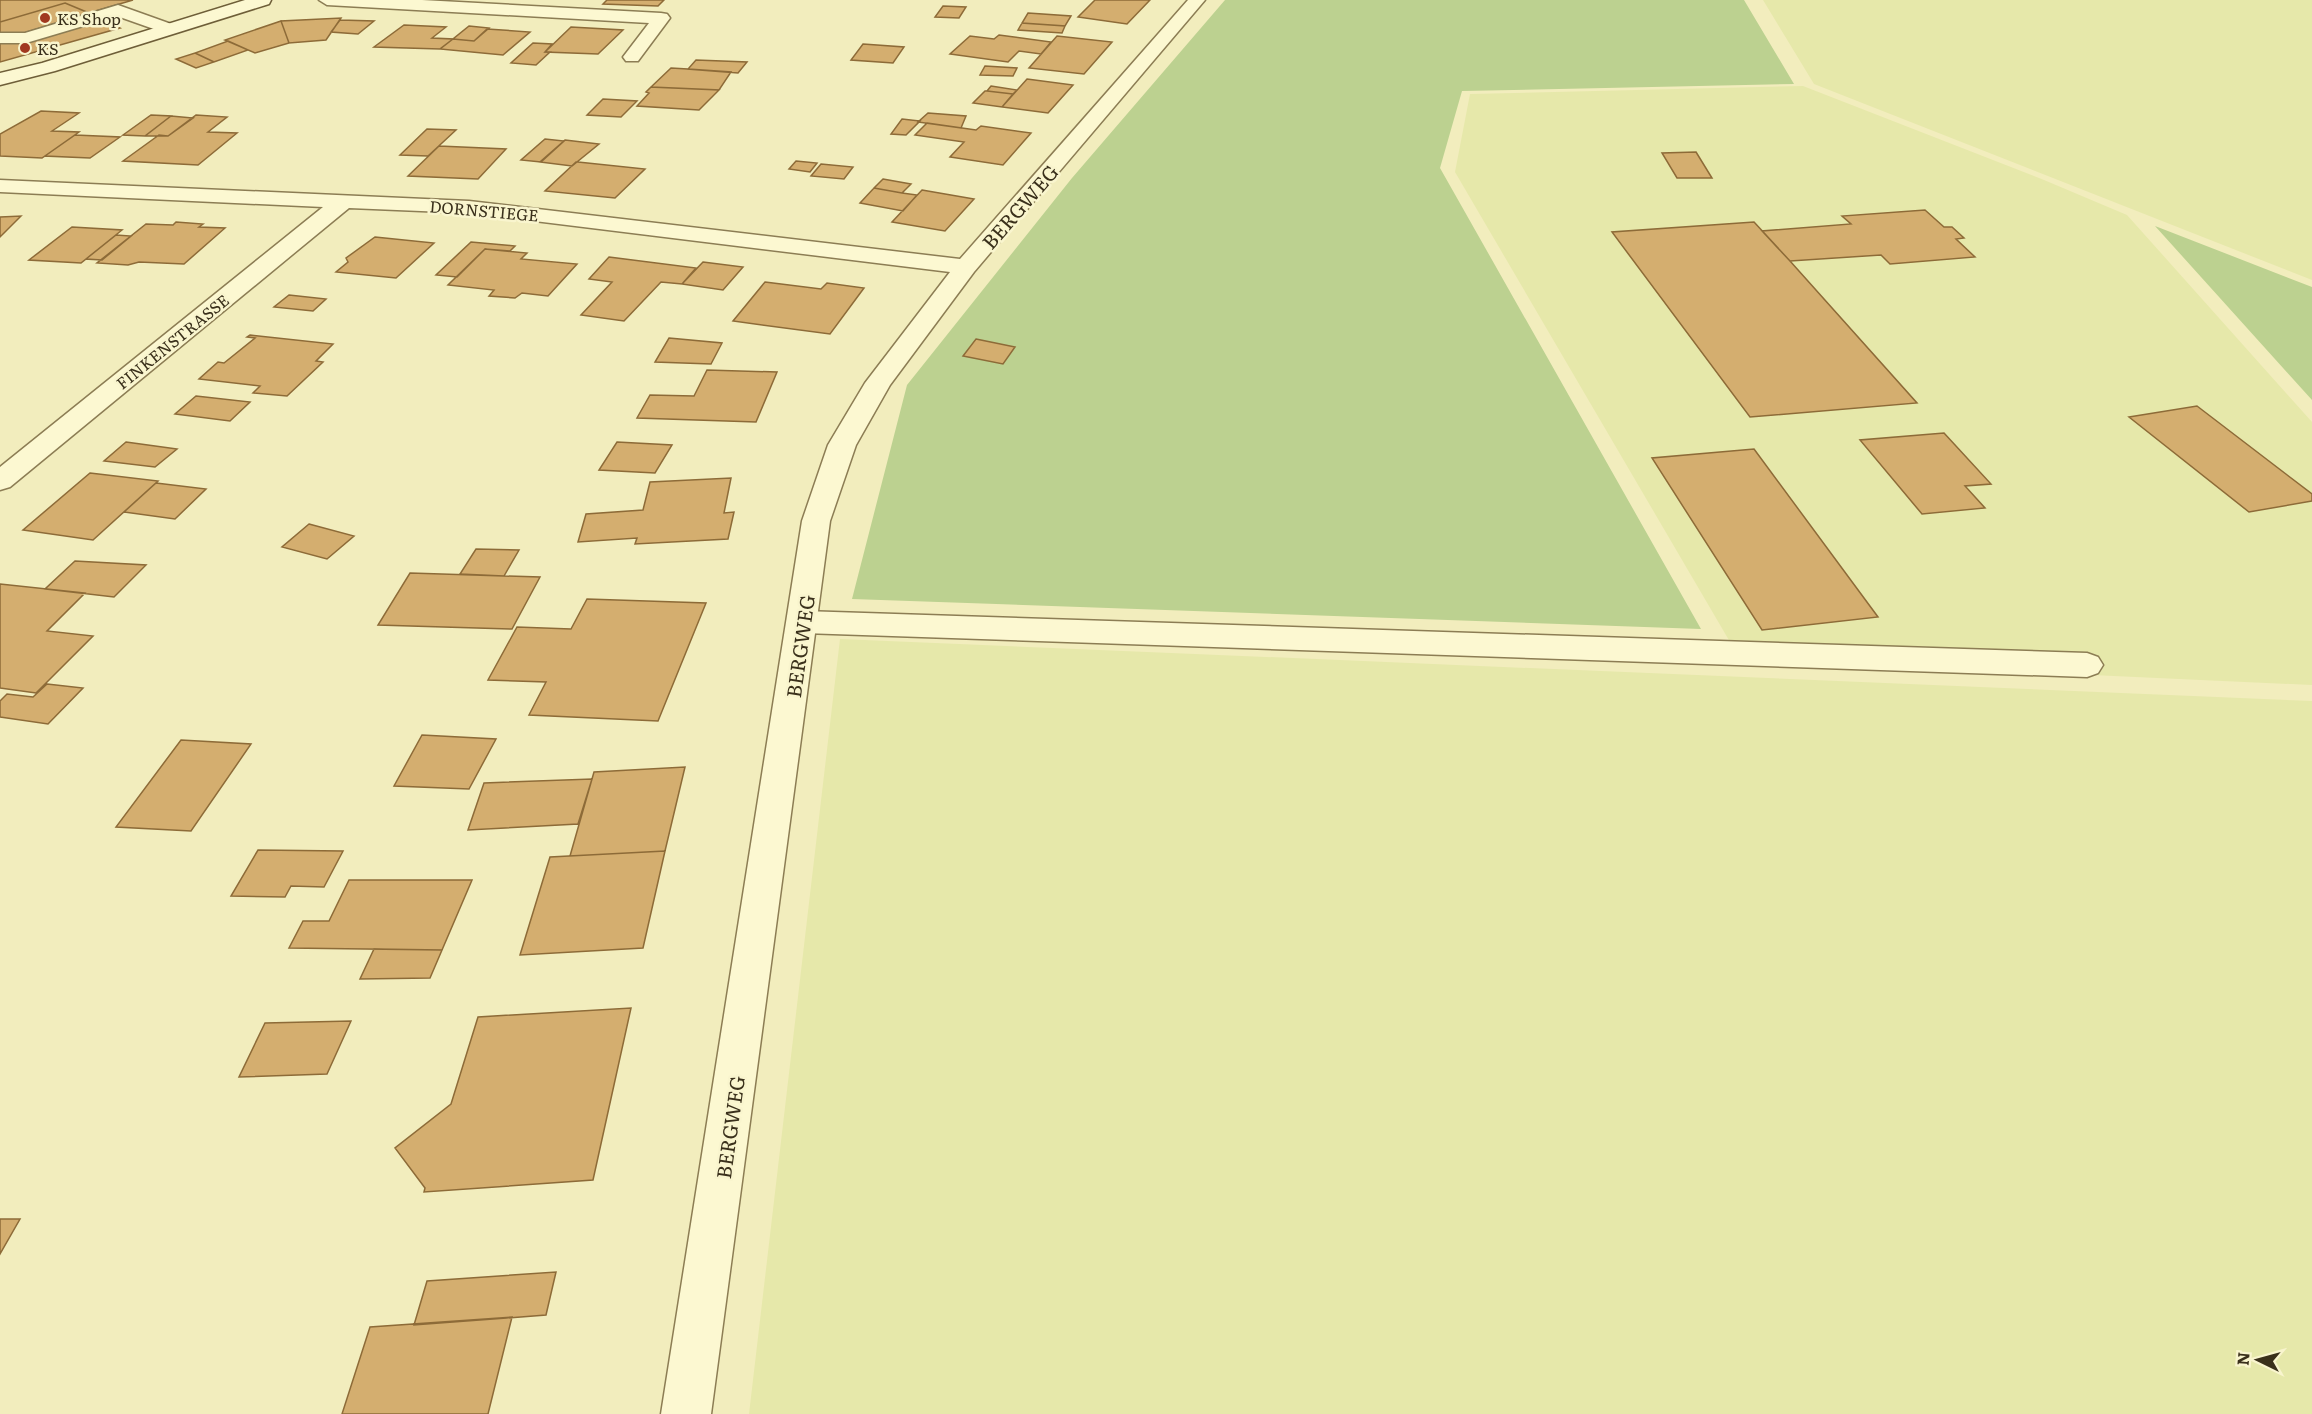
<svg xmlns="http://www.w3.org/2000/svg" width="2312" height="1414" font-family="Literata,serif">
	<style>
		.farmland { fill: #e6e8aa }
		.green { fill: #bcd190 }
		.building { fill: #d4ae6f; stroke: #8d6b38; stroke-width: 1.5 }
		.lines { fill: none; stroke-linecap: round; stroke-linejoin: round }
		.service-casing { stroke: #8c7d54; stroke-width: 3 }
		.minor-casing { stroke: #8c7d54; stroke-width: 3 }
		.secondary-casing { stroke: #6e5e38; stroke-width: 3 }
		.service { fill: #fcf8d1; fill-rule: evenodd }
		.minor { fill: #fcf8d1; fill-rule: evenodd }
		.secondary { fill: #fcf8d1; fill-rule: evenodd }
		.poi-dot { fill: #a1381f; stroke: #f9f5ce; stroke-width: 2 }
		.labels { text-anchor: middle; dominant-baseline: central; stroke-width: 5; stroke-linejoin: round; paint-order: stroke }
		.far-poi-label { font-size: 16px; fill: #3a301b; stroke: #f9f5ce; text-anchor: start }
		.far-street-label { font-size: 16px; fill: #3a301b; stroke: #f9f5ce }
		.street-label { font-size: 20px; fill: #3a301b; stroke: #f9f5ce }
	</style>
	<rect width="100%" height="100%" fill="#f2edbd"/>
	<path class="farmland" d="M1763 0H2312V280L1814 84Z
		M1803 86 2044 180 2127 215 2312 422V685L1740 659 1455 172 1470 94Z
		M840 639 2312 701V1414H749Z"/>
	<path class="green" d="M1225 0H1744L1794 84 1462 91 1440 168 1701 629 852 599 907 385 1072 178Z
		M2155 226 2312 287V400Z"/>
	<path class="building" d="M0 0H133L89 13 65 3 0 22Z
		M607 0H664L658 6 603 4Z
		M1095 0H1150L1127 24 1078 17Z
		M65 3 89 13 24 33H0V22Z
		M943 6 966 7 959 18 935 17Z
		M89 13 120 28 0 62V33H24Z
		M1028 13 1071 16 1065 26 1022 23Z
		M341 18 326 40 289 43 281 21Z
		M340 20 374 21 358 34 331 32Z
		M281 21 289 43 255 53 225 40Z
		M1022 23 1065 26 1062 33 1018 30Z
		M404 25 446 27 432 38 453 39 440 49 374 47Z
		M469 26 489 28 474 41 453 39Z
		M571 27 623 30 598 54 545 52Z
		M487 29 530 32 503 55 440 49 453 39 474 41Z
		M999 35 1051 42 1041 54 1019 51 1008 62 950 54 970 36 994 39Z
		M1057 36 1112 42 1084 74 1029 68Z
		M228 41 248 50 214 62 195 53Z
		M533 43 552 44 545 52H550L536 65 511 63Z
		M863 44 904 47 893 63 851 60Z
		M195 53 214 62 196 68 176 59Z
		M696 60 747 62 738 73 688 69Z
		M985 66 1017 68 1013 76 980 75Z
		M671 68 688 69 731 72 719 90 651 87Z
		M1027 79 1073 85 1048 113 1002 107Z
		M991 86 1017 90 1013 94 987 91Z
		M651 87 719 90 699 110 637 106 649 93 646 92Z
		M985 91H987L1013 94 1002 107 973 103Z
		M603 99 637 101 621 117 587 115Z
		M41 111 79 113 52 131 79 132 42 158 0 156V134Z
		M928 113 966 116 961 128 918 122Z
		M151 115 171 116 145 136 123 135Z
		M196 115 227 117 208 132 237 133 198 165 123 161 159 135 168 136Z
		M171 116 193 118 168 136H145Z
		M902 119 920 121 906 135 891 134Z
		M927 123 976 130 981 126 1031 133 1003 165 950 157 964 142 915 135Z
		M427 129 456 130 428 156 400 155Z
		M75 135 120 137 90 158 45 156Z
		M545 139 564 141 541 162 521 160Z
		M565 140 599 144 572 166 540 162Z
		M439 146 506 149 478 179 408 176Z
		M1696 152 1712 178H1677L1662 153Z
		M796 161 817 163 810 172 789 169Z
		M576 162H578L645 169 615 198 545 191Z
		M821 164 853 167 844 179 811 176Z
		M883 179 911 184 902 193 874 188Z
		M874 188 902 193 917 195 903 211 860 203Z
		M922 190 974 199 945 231 892 222Z
		M1925 210 1944 227H1952L1964 238 1956 239 1975 257 1890 264 1881 255 1790 261 1762 231 1851 224 1842 216Z
		M21 216 0 237V217Z
		M176 222 203 224 199 227 225 228 184 264 139 262 128 265 97 263 146 224 173 225Z
		M1754 222 1790 261 1917 403 1750 417 1612 232Z
		M72 227 122 230 81 263 29 260Z
		M116 235 131 236 102 260 86 259Z
		M375 237 434 243 396 278 336 272 348 262 346 258Z
		M471 242 515 246 510 251 485 249 457 277 436 275Z
		M485 249 527 253 521 259 577 264 548 296 522 293 515 298 489 296 494 290 448 285Z
		M609 257 696 268 682 284 661 282 624 321 581 315 612 282 589 279Z
		M703 262 743 267 723 290 682 284Z
		M765 282 821 289 827 283 864 288 830 334 733 321Z
		M289 295 326 299 313 311 274 307Z
		M250 335 333 344 316 361 323 362 287 396 253 393 260 386 199 379 218 362 224 363 255 338 247 337Z
		M669 338 722 343 711 364 655 362Z
		M976 339 1015 347 1003 364 963 356Z
		M707 370 777 372 756 422 637 418 650 395 694 396Z
		M196 396 250 402 230 421 175 414Z
		M2197 406 2312 494V501L2249 512 2129 417Z
		M1944 433 1991 484 1965 486 1985 508 1922 514 1860 440Z
		M126 442 177 449 155 467 104 461Z
		M617 442 672 445 655 473 599 470Z
		M1754 449 1878 617 1762 630 1652 458Z
		M90 473 158 481 93 540 23 530Z
		M731 478 724 513 734 512 728 539 635 544 637 538 578 542 586 514 643 510 650 482Z
		M156 483 206 489 175 519 124 512Z
		M309 524 354 536 327 559 282 547Z
		M476 549 519 550 504 576 460 574Z
		M75 561 146 565 114 597 45 589Z
		M410 573 504 576 540 577 512 629 378 625Z
		M0 584 85 593 47 631 93 636 36 693 0 688Z
		M587 599 706 603 658 721 529 715 546 682 488 680 517 627 571 629Z
		M47 684 83 688 48 724 0 717V701L7 694 33 697Z
		M422 735 496 739 469 789 394 786Z
		M181 740 251 744 191 831 116 827Z
		M685 767 665 851 570 856 594 772Z
		M592 779 578 824 468 830 484 783Z
		M258 850 343 851 324 887 291 886 285 897 231 896Z
		M665 851 643 948 520 955 550 857Z
		M349 880H472L442 950 289 948 303 921H329Z
		M374 949 442 950 430 978 360 979Z
		M631 1008 593 1180 424 1192 425 1188 395 1148 451 1104 478 1017Z
		M351 1021 327 1074 239 1077 265 1023Z
		M0 1219H20L0 1254Z
		M556 1272 546 1315 414 1325 427 1281Z
		M512 1317 488 1414H342L370 1327Z"/>
	<g class="lines">
		<defs>
			<path id="service" d="M118 5 174 25 177 29 174 33 168 34 117 16 26 43H0V33H25Z
				M803 611 2087 653 2098 657 2103 665 2098 673 2087 677 803 633 792 630 787 622 792 614Z"/>
			<path id="minor" d="M319 0H422L661 13 667 14 670 18 638 61H626L623 57 649 23 327 5Z
				M1188 0H1205L974 272 890 385 856 445 830 521 711 1414H661L802 521 828 445 865 383 950 272 469 213 349 208 10 487 0 490V467L323 207 0 192V180L469 201 960 259Z"/>
			<path id="secondary" d="M245 0H271L269 4 55 71 0 85V73L42 63Z"/>
		</defs>
		<use href="#service" class="service-casing"/>
		<use href="#minor" class="minor-casing"/>
		<use href="#secondary" class="secondary-casing"/>
		<use href="#service" class="service"/>
		<use href="#minor" class="minor"/>
		<use href="#secondary" class="secondary"/>
	</g>
	<g class="poi-dot">
		<circle cx="45" cy="18" r="6"/>
		<circle cx="25" cy="48" r="6"/>
	</g>
	<g class="labels">
		<g class="far-poi-label">
			<text x="57" y="18">KS Shop</text>
			<text x="37" y="48">KS</text>
		</g>
		<g class="far-street-label">
			<text transform="translate(484 210) rotate(5)">DORNSTIEGE</text>
			<text transform="translate(172 341) rotate(-39)">FINKENSTRASSE</text>
		</g>
		<g class="street-label">
			<text transform="translate(1019 206) rotate(-49)">BERGWEG</text>
			<text transform="translate(799 646) rotate(-82)">BERGWEG</text>
			<text transform="translate(729 1127) rotate(-82)">BERGWEG</text>
		</g>
	</g>
	<g transform="translate(2258 1360) rotate(275)" stroke="#f9f5ce" stroke-width="4.5" paint-order="stroke">
	<path d="M0-4.5L10 22L0 15L-10 22Z" fill="#3a301b"/>
	<text y="-9" font-size="16" font-weight="bold" text-anchor="middle" fill="#3a301b">N</text>
	</g>
</svg>
